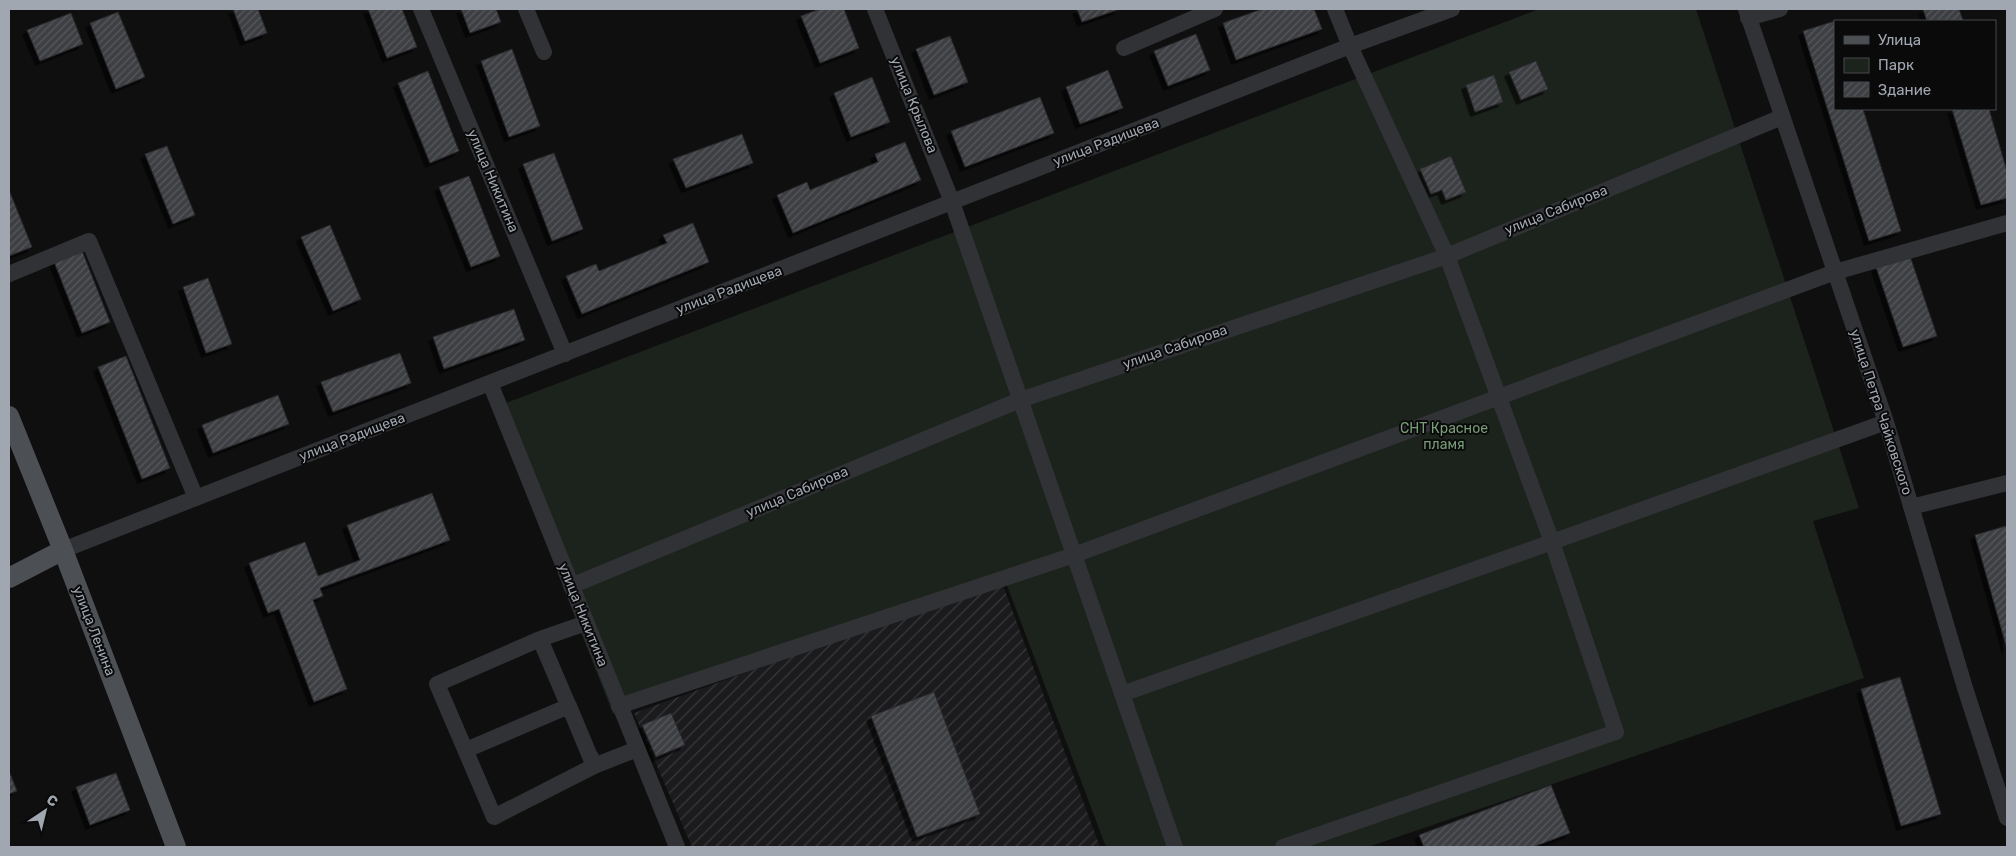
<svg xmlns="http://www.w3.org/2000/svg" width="2016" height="856" font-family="Rubik,sans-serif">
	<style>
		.industrial { fill: url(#industrial-furrows) }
		.green { fill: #1c231c }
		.building { fill: url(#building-hatch); stroke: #29292c; filter: url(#shadow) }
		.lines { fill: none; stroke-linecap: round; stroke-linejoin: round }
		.minor { stroke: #303235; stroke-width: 16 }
		.major { stroke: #4c4f54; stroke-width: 20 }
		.labels { text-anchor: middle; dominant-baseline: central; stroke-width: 4; stroke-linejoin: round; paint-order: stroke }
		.street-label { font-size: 14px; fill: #a1a7b1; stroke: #0a0a0b }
		.park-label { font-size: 14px; fill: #799c78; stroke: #0a0a0b }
	</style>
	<defs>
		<pattern id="industrial-furrows" width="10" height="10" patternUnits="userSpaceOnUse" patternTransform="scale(1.25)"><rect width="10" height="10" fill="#1b1b1d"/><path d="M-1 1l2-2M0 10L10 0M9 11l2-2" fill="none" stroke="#39393b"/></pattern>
		<pattern id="building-hatch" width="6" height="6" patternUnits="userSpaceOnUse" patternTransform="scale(1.25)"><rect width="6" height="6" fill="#3e3f43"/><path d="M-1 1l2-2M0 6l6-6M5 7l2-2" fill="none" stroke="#57585c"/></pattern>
		<filter id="shadow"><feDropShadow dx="-4.5" dy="4.5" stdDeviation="0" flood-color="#0009"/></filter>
	</defs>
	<rect width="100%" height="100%" fill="#0f0f10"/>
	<path class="industrial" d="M1001 580 1100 847H692L634 713Z"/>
	<path class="green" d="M1539 9H1696L1859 508 1813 521 1864 678 1368 847H1106L1003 575 613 714 493 408Z"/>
	<path class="building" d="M233 9H258L267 33 245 41Z
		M368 9H402L417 47 387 58Z
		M461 9H496L501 22 470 33Z
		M820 9H844L859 48 820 63 801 16Z
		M1077 9H1120L1082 22Z
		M1262 9H1314L1322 29 1236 60 1223 23Z
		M1923 9H1959L1963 21H1927Z
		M118 12 145 77 116 89 90 23Z
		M71 13 83 44 40 61 27 30Z
		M1835 21V109H1863L1901 231 1869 241 1803 31Z
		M1196 34 1210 70 1168 86 1154 51Z
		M950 36 968 82 934 95 916 49Z
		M512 49 540 126 509 137 481 61Z
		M1536 61 1548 89 1521 100 1509 72Z
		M1108 70 1123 108 1080 124 1066 87Z
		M428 71 459 151 430 163 398 83Z
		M1494 75 1503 102 1475 112 1466 85Z
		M872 77 890 122 851 137 834 93Z
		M1040 97 1054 133 965 167 951 131Z
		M1952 109H1989L2007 172V198L1981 205Z
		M742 134 753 163 686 188 673 159Z
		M905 142 921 180 793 233 777 195 807 182 810 190 878 162 875 154Z
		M167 146 195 215 173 224 145 154Z
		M554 153 583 229 552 241 523 164Z
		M1451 156 1466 192 1446 200 1442 190 1431 194 1420 169Z
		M469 176 500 256 471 267 439 187Z
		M9 190 32 247 9 256Z
		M693 223 709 262 582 314 566 276 596 264 599 271 667 243 663 235Z
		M330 225 361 299 333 311 301 237Z
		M81 248 110 322 82 333 53 259Z
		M1910 256 1937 336 1903 347 1876 267Z
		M208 278 232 344 206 353 183 287Z
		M514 309 525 340 444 369 433 337Z
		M400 353 411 383 333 412 321 382Z
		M126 356 170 468 142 479 98 367Z
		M278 395 289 424 213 453 202 425Z
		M432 493 450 540 320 588 323 596 313 600 347 689 314 702 279 609 268 613 249 563 305 542 318 576 360 560 347 525Z
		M2006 526 2007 532V649L1975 535Z
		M1900 677 1941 814 1901 826 1861 689Z
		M934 692 980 814 917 837 871 716Z
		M671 713 685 745 656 757 642 725Z
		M9 771 17 791 9 794Z
		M116 773 130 810 90 825 76 787Z
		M1551 785 1570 833 1533 847H1424L1419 835Z"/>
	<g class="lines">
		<path class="minor" d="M421 9 565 354
			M526 9 544 52
			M875 9 952 202 1175 847
			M1746 9 1886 422 1965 688 2007 818
			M1748 18 1780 9
			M1124 48 1215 9
			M9 274 89 241 196 498
			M490 383 677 847
			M1911 507 2007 483
			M63 550 1350 46 1452 9
			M571 586 1020 400 1447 256 1782 117
			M1122 694 1552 542 1886 422
			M619 706 1074 555 1835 272 2007 223
			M572 714 540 639 586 623
			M466 750 569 706 594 766 494 817 437 684 540 639
			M591 757 594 766 637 749
			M1283 847 1616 732 1552 542 1447 256 1350 46 1335 9"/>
		<path class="major" d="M9 416 63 550 176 847
			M9 578 63 550"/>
	</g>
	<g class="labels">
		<g class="street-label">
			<text transform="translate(914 105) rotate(68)">улица Крылова</text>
			<text transform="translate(1106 142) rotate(-21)">улица Радищева</text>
			<text transform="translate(493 181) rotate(67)">улица Никитина</text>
			<text transform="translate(1556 210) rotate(-22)">улица Сабирова</text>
			<text transform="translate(729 290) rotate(-21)">улица Радищева</text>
			<text transform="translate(1175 347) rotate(-19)">улица Сабирова</text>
			<text transform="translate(1881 412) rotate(72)">улица Петра Чайковского</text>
			<text transform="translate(352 437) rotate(-21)">улица Радищева</text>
			<text transform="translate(797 492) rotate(-23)">улица Сабирова</text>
			<text transform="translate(583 615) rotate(68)">улица Никитина</text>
			<text transform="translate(94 631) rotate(69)">улица Ленина</text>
		</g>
		<g class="park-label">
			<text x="1444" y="428">СНТ Красное<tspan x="1444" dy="16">пламя</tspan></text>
		</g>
	</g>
	<rect width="2016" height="856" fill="none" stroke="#a1a7b1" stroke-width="20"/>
	<rect x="1834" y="20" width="162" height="90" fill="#0a0a0b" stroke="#46494d"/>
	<rect x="1844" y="36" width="25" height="8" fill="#4c4f54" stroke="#46494d"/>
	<text x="1878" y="45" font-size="15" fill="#a1a7b1">Улица</text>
	<rect x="1844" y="58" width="25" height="15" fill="#1c231c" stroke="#46494d"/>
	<text x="1878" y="70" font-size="15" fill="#a1a7b1">Парк</text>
	<rect x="1844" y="82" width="25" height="15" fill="url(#building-hatch)" stroke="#46494d"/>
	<text x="1878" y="95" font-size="15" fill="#a1a7b1">Здание</text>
	<g transform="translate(45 811) rotate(35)" stroke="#0a0a0b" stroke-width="4" paint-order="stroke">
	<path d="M0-4L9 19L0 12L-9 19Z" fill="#a1a7b1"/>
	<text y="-8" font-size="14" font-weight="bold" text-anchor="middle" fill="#a1a7b1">С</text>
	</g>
</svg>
